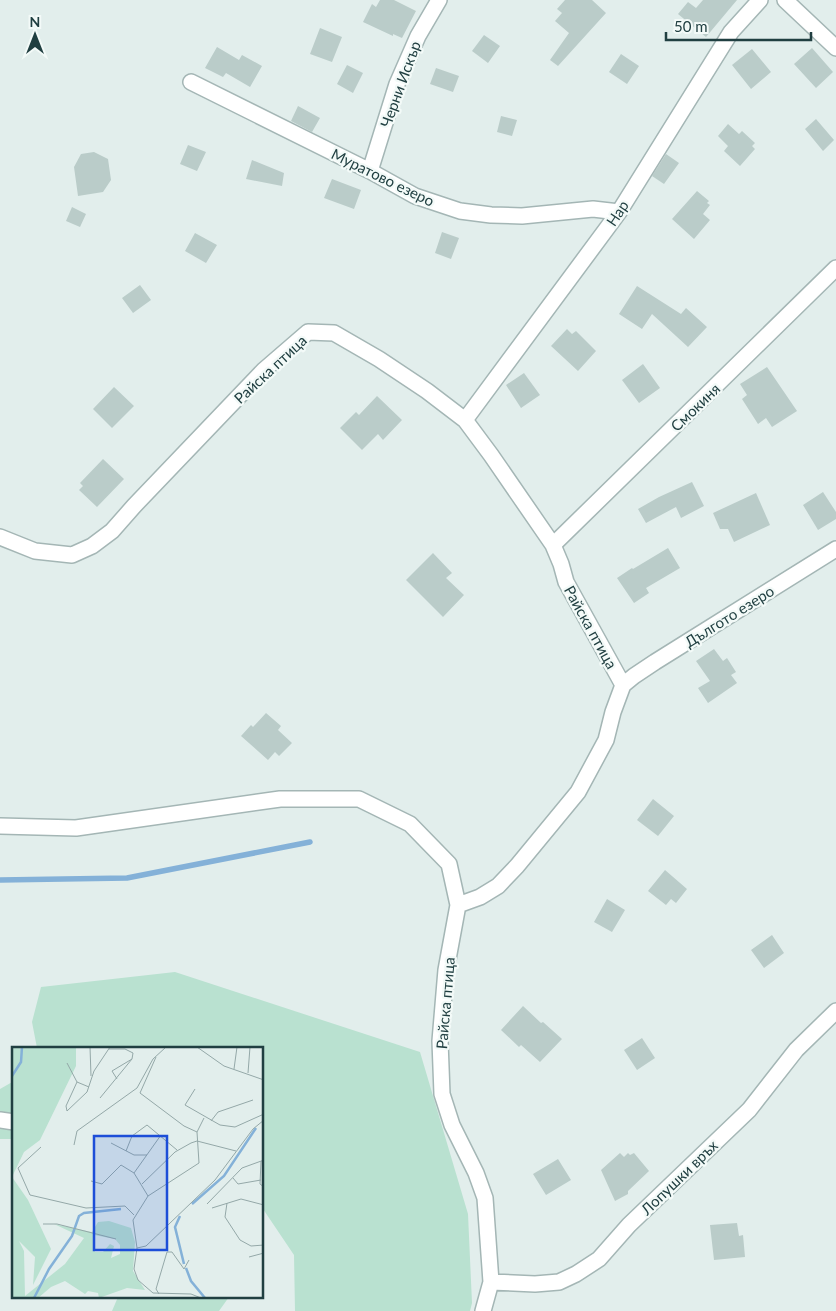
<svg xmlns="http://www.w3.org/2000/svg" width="836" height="1311" font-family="Lato,sans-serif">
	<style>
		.green { fill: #b9e1d0 }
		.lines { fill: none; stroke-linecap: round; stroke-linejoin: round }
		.stream { stroke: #84b1d8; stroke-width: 5.5 }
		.building { fill: #baccc9 }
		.minor-casing { stroke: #a4b6b5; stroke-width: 18 }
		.minor { stroke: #fff; stroke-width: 15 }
		.labels { text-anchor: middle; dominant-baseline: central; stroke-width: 4.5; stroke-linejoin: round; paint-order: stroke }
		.street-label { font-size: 15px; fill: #203f41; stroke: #f3faf8 }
		.inset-river { fill: none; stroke: #84b1d8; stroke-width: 2.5 }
		.inset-road { fill: none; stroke: #94a8a8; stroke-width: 1 }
		.view { fill: #1d4ed8; fill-opacity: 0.15; stroke: #1d4ed8; stroke-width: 2.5 }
		.inset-edge { fill: none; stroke: #203f41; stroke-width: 2.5 }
	</style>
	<rect width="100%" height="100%" fill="#e2eeec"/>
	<path class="green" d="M175 972 420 1052 468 1214 472 1303 470 1311H295L294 1255 263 1209 262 1048H37L32 1022 41 987Z
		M14 1081V1139H0V1089Z
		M118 1297H229L219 1311H112Z"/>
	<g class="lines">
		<path class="stream" d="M0 880 127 878 310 842"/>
	</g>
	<path class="building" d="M380 0H394L416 11 402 38 393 34V36L363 22 372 4 376 7Z
		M565 0H592L606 13 558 66 550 60 569 33 555 21 562 13 557 9Z
		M703 0H737L706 37 678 14 688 2 696 8Z
		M320 28 342 37 332 62 310 54Z
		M484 35 500 46 488 63 472 51Z
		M217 47 239 60 242 55 262 66 250 87 226 73 223 77 205 68Z
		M812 48 833 72 816 88 794 64Z
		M752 49 771 72 751 89 732 65Z
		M621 54 639 66 627 84 609 72Z
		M347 65 363 73 353 93 337 84Z
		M436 68 459 76 453 92 430 84Z
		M298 106 320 118 312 132 291 121Z
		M501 116 517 120 512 136 497 132Z
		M816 119 834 140 823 151 805 129Z
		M728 124 739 134 742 131 755 143 752 146 755 149 740 166 724 151 728 146 718 136Z
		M188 145 206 152 197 171 180 164Z
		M94 152 108 159 111 180 103 192 78 196 74 167 81 154Z
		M666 154 679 163 664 184 652 176Z
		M252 160 284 173 282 186 246 179Z
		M332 179 361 190 354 209 324 198Z
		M697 191 709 201 707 203 710 205 703 214 710 220 694 239 672 219Z
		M72 207 86 214 80 227 66 221Z
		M442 232 459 238 451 259 435 253Z
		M195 233 217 245 206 263 185 251Z
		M140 285 151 300 133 313 122 298Z
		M637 286 681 314 686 308 707 327 688 347 652 314 642 329 619 314Z
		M567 329 572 334 576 331 596 351 578 371 551 346Z
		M643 364 660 388 639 403 622 380Z
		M767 367 797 411 772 427 766 418 758 424 742 399 747 395 740 384Z
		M524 373 540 395 521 408 506 385Z
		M114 387 134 406 112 428 93 409Z
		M377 396 402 420 383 440 378 434 362 450 340 428 356 412 359 415Z
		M103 459 124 479 97 507 79 490 83 486 80 483Z
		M692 482 704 506 681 518 676 507 646 523 638 509 659 497Z
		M823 492 836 512V519L818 530 803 505Z
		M756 493 770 525 734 542 728 529H720L713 513Z
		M668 548 680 568 646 588 649 593 634 603 617 578 632 568 633 569Z
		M433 553 452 573 446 578 464 595 443 617 406 580Z
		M714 649 723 661 727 658 736 672 731 675 737 683 708 703 698 688 710 681 696 661Z
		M266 713 281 726 278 730 292 743 279 756 275 752 268 760 241 736 251 725 253 727Z
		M653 799 674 816 658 836 637 820Z
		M665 870 687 889 676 903 671 899 666 905 648 891Z
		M607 899 625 910 612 932 594 922Z
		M772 935 784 953 764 968 751 950Z
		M523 1006 541 1023 543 1022 562 1039 540 1062 521 1045 519 1047 501 1030Z
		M642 1038 655 1058 637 1070 624 1050Z
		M620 1153 624 1157 628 1153 630 1155 634 1153 649 1171 628 1191V1194L615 1201 601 1170Z
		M558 1159 571 1180 546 1195 533 1174Z
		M737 1223 739 1236 743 1235 745 1257 714 1260 710 1225Z"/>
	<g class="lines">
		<defs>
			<path id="minor" d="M785 0 836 48
				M191 82 370 171 415 196 460 211 491 215 522 216 593 209 619 212
				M370 171 397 84 418 36 439 0
				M465 420 619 212 731 32 760 0
				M0 537 35 551 72 555 92 546 112 531 134 506 264 370 308 332 334 333 379 359 427 391 465 420 491 455 553 545 561 564 566 582 623 685
				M553 545 836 268
				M0 826 76 828 280 799H359L410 824 449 864 458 905 446 970 440 1041 442 1094 452 1125 476 1173 485 1198 491 1282 483 1311
				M458 905 480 897 498 886 517 866 578 792 606 740 613 712 623 685 634 676 655 662 836 549
				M0 1120 14 1122
				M491 1282 535 1284 559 1282 576 1274 599 1259 629 1225 749 1110 796 1050 836 1011"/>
		</defs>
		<use href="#minor" class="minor-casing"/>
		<use href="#minor" class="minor"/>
	</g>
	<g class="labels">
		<g class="street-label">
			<text transform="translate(400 84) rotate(-70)">Черни Искър</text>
			<text transform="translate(383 177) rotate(26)">Муратово езеро</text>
			<text transform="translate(617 213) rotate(-56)">Нар</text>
			<text transform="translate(270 369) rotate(-43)">Райска птица</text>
			<text transform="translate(695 407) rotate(-44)">Смокиня</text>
			<text transform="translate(729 616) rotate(-32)">Дългото езеро</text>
			<text transform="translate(591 627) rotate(61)">Райска птица</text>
			<text transform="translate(445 1003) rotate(-85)">Райска птица</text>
			<text transform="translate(679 1177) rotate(-44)">Лопушки връх</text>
		</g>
	</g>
	<g transform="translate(12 1047)">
		<rect width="251" height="251" fill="#e2eeec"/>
		<path d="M0 0H64V19L28 93 12 105 0 130 16 153 39 202 21 238 23 210 7 194 12 204 13 249 53 217 72 191 42 177 80 185 86 175 97 174 119 181 123 195 121 224 133 243 115 241 87 251 86 246 76 244 73 247 53 234 39 240 26 251H0ZM82 188 103 192 108 198V207L99 211 102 199 98 197 91 205H83Z" fill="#b9e1d0" fill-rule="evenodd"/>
		<path class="inset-river" d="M0 29 9 15 10 0M180 157 212 129 244 81M168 169 163 180 172 217M174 221 179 234 193 251M22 251 37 222 60 189 67 169 72 166 109 162"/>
		<path class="inset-road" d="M78 0 79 29M185 0 212 19 252 33M97 2H113L121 6 120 12M144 10 128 46 172 79 185 85M55 16 65 35 77 40M222 22 225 0M236 26 238 0M105 32 100 24 120 12M125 41 141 12 154 0M183 42 173 58 208 78 223 80 252 67M88 51 120 12M55 64 75 45 82 24 98 0M55 64 54 59 65 35M199 74 206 65 241 53M99 96 122 108H135M62 98 65 84 125 41M114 104 120 89 135 78 165 103M249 114 248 137 252 140M6 121 18 148 74 161 113 159 122 168M6 121 29 100M122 126 149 88M221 131 226 137 249 133M79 134 90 137 109 118 122 126 136 149 121 173 125 201 122 222 126 233 141 246 179 247 189 251M130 137 163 105 179 96 185 94 224 104M136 149 187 116 185 85 192 71M215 156 213 170 228 193 239 199 252 198M195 157 230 121 252 113M200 161 229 152 252 158M31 177H45L104 192M125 201 134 199 203 133 241 82 252 73M237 210 252 206M147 247 144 242 155 205H160L172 222 177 213"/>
		<path class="view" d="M82 89H155V203H82Z"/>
		<rect width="251" height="251" class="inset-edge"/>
	</g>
	<g transform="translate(35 35)" stroke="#f3faf8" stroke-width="4" paint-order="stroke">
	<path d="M0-4L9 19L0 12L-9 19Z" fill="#203f41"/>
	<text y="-8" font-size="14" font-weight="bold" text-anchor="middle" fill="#203f41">N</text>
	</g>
	<path d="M666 32v8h145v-8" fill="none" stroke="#203f41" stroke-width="2.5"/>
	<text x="674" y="32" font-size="15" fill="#203f41" stroke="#f3faf8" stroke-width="4" paint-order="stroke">50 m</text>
</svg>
